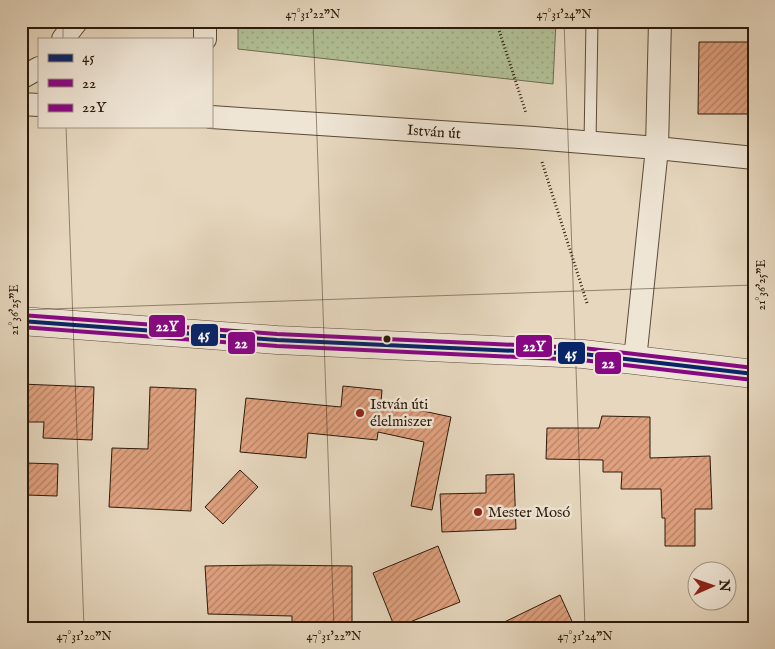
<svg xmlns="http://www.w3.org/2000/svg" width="775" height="649" font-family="'IM FELL English',serif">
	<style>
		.grass { fill: url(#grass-dots); stroke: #6e6c50 }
		.building { fill: url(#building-hatch); stroke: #2b1a0a }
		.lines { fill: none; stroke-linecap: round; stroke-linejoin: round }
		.service-casing { stroke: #5a4937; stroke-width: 13 }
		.minor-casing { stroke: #5a4937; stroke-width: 24 }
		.tertiary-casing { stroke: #5a4937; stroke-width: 29 }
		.path { stroke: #2b1a0a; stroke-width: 3; stroke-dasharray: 1 2.5; stroke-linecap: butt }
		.service { stroke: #efe5d5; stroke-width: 11 }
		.minor { stroke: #efe5d5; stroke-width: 22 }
		.tertiary { stroke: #efe5d5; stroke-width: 28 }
		.bus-1-casing { stroke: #efe5d5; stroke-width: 8 }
		.bus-2-casing { stroke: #efe5d5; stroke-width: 8 }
		.bus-3-casing { stroke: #efe5d5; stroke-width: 8 }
		.bus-1 { stroke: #082568; stroke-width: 4 }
		.bus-2 { stroke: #870883; stroke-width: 4 }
		.bus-3 { stroke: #870883; stroke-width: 4 }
		.ticks { fill: none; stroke: #2b1a0a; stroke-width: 1; stroke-opacity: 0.45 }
		.bus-dot { fill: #2b1a0a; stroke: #efe5d5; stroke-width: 2 }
		.poi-dot { fill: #8f2418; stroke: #efe5d5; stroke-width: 2 }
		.labels { text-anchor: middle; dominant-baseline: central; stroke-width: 5; stroke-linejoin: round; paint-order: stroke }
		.street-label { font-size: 15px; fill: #2b1a0a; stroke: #efe5d5 }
		.poi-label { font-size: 15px; fill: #2b1a0a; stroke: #efe5d5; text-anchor: start }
		.line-badge { stroke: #efe5d5; stroke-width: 2 }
		.badge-label { font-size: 14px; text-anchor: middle; font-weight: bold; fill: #fff }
		.neatline { fill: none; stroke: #2b1a0a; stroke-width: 2 }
		.ticks-label { font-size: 12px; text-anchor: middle; fill: #2b1a0a }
	</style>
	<defs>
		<pattern id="grass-dots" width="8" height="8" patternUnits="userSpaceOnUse" patternTransform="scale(1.25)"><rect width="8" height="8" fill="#b1bf95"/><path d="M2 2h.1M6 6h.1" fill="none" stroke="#98a47f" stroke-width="1.8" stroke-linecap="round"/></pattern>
		<pattern id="building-hatch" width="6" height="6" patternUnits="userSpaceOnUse" patternTransform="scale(1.25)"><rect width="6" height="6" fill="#e0a17f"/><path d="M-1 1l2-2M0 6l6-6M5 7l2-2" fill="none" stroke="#b68266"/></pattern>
	</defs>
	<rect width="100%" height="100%" fill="#e6d7be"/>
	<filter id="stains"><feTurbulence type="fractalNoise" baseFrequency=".004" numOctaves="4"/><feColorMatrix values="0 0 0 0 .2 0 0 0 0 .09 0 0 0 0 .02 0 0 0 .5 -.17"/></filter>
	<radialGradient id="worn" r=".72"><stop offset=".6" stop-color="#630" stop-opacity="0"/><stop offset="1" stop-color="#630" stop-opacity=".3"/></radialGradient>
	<path class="grass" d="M238 21H556L553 84 238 49Z"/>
	<path class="building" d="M699 42H754V114H698Z
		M21 384 94 387 92 440 43 438 44 422H21Z
		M343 386 382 390 381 402 451 417 432 510 411 506 424 442 378 432 377 440 308 433 306 458 240 452 246 398 341 407Z
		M150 387 196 389 191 511 109 507 112 448 148 449Z
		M602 416 650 417V458L710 456 712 509H695V546H665V518H662L661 489H621L622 472H603V460L546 459 547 428H599Z
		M26 463 58 464 57 496 26 495Z
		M240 470 258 487 223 524 205 507Z
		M514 474 516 529 442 532 440 494 486 493V475Z
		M438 546 460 602 395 628 373 573Z
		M268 565 352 566V625L292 626V616L208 614 205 566Z
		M560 595 575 628H492Z"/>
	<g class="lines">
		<defs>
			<path id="service" d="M590 143 592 21"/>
			<path id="minor" d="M205 21V39
				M63 39 77 21
				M21 78 39 68
				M21 104 39 105
				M211 117 534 138 657 148 754 158
				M635 360 657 148 660 21"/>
			<path id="tertiary" d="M21 321 277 340 583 354 754 374"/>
		</defs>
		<use href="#service" class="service-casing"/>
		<use href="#minor" class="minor-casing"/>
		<use href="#tertiary" class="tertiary-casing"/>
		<path class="path" d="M496 21 526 113
			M542 162 587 303"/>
		<use href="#service" class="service"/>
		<use href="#minor" class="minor"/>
		<use href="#tertiary" class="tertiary"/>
		<defs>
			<path id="bus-1" d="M21 321 277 340 583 354 754 374"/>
			<path id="bus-2" d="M21 327 277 346 582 360 753 380"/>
			<path id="bus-3" d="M21 315 277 334 583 348 754 368"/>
		</defs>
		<use href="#bus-1" class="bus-1-casing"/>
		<use href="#bus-2" class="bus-2-casing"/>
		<use href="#bus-3" class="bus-3-casing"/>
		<use href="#bus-1" class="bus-1"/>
		<use href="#bus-2" class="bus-2"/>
		<use href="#bus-3" class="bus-3"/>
	</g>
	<path class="ticks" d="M63 21V39M313 21 334 628M564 21 585 628M66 126 84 628M21 310 754 285"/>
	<circle class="bus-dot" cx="387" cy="339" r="4.5"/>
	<g class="poi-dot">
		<circle cx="360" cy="413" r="5"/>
		<circle cx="478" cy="512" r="5"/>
	</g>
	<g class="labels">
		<g class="street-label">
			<text transform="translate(434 132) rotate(4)">István út</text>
		</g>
		<g class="poi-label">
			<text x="370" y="404">István úti<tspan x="370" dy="17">élelmiszer</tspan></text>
			<text x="488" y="512">Mester Mosó</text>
		</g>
	</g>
	<g class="line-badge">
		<rect x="148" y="314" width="38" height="24" rx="5" fill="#870883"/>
		<rect x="190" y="323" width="29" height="24" rx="5" fill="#082568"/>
		<rect x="227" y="331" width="29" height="24" rx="5" fill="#870883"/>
		<rect x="515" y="334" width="38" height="24" rx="5" fill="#870883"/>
		<rect x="557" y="341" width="29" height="24" rx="5" fill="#082568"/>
		<rect x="594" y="351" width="28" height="24" rx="5" fill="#870883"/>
	</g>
	<g class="badge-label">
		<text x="167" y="331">22Y</text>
		<text x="204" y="339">45</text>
		<text x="241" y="348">22</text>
		<text x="534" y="351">22Y</text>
		<text x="571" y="358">45</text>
		<text x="608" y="368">22</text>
	</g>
	<rect width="775" height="649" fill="none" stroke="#e6d7be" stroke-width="55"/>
	<rect x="38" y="38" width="175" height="90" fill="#efe5d5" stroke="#a19484"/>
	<rect x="48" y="54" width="25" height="8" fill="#082568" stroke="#a19484"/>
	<text x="82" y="62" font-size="15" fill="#2b1a0a">45</text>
	<rect x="48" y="79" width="25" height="8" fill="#870883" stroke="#a19484"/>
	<text x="82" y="88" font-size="15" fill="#2b1a0a">22</text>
	<rect x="48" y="104" width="25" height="8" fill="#870883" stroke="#a19484"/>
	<text x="82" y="112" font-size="15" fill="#2b1a0a">22Y</text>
	<g transform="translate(712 586) rotate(88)"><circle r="24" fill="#efe5d5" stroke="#a19484"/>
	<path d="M0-4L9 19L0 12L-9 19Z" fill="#8f2418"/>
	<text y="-8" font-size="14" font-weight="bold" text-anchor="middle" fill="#2b1a0a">N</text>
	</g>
	<rect x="28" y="28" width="720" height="594" class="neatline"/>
	<g class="ticks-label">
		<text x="313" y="18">47°31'22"N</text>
		<text x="564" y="18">47°31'24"N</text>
		<text transform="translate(761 285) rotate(-90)" y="4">21°36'25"E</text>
		<text transform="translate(14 310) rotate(-90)" y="4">21°36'25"E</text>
		<text x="84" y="640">47°31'20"N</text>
		<text x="334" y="640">47°31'22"N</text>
		<text x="585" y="640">47°31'24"N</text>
	</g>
	<rect width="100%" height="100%" filter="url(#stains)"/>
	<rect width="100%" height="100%" fill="url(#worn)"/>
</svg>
